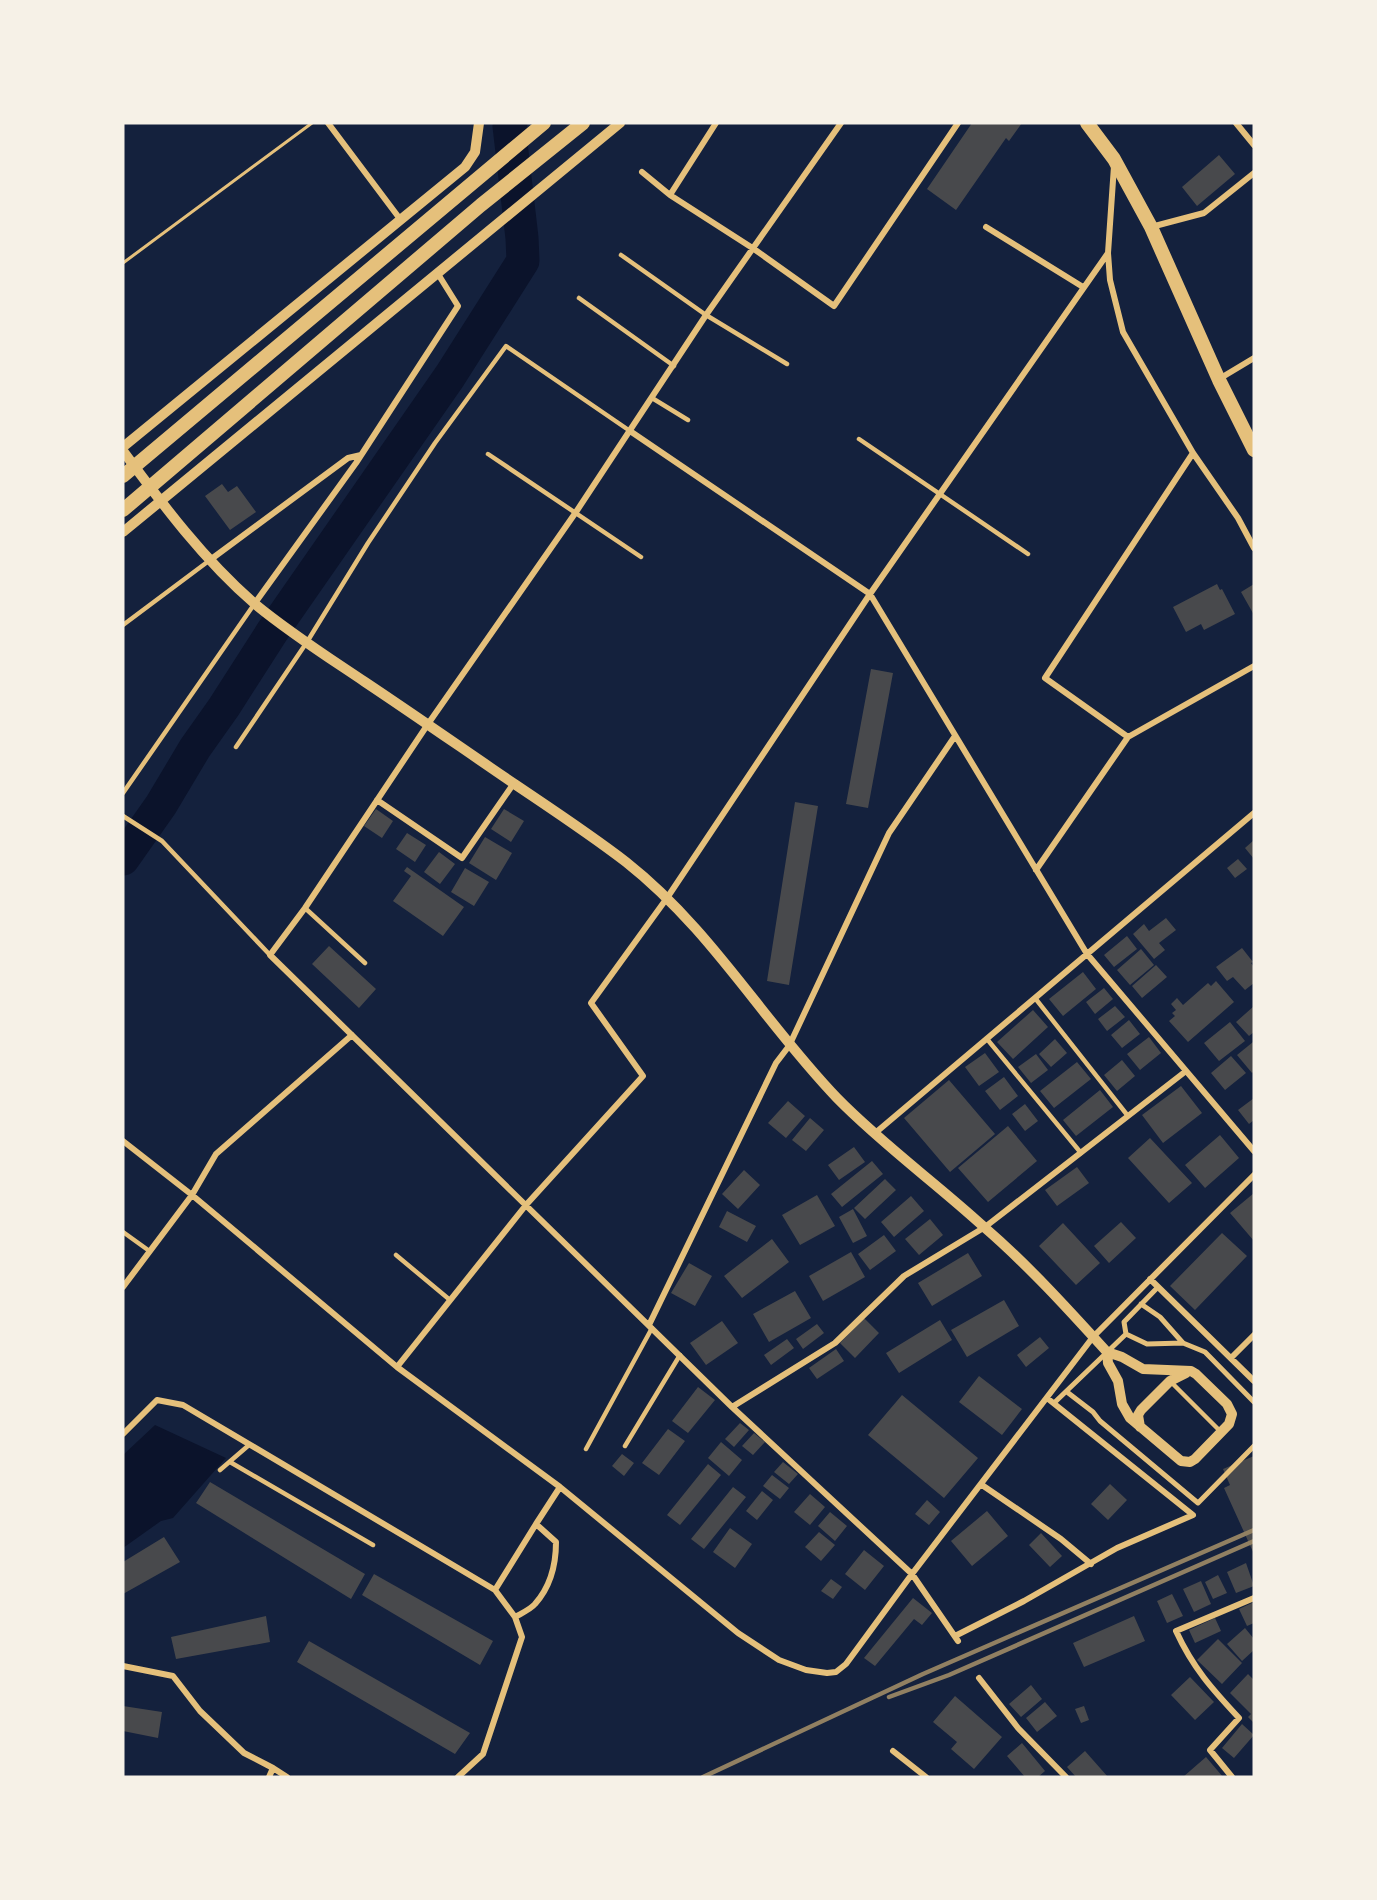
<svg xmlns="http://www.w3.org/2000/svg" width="1377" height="1900" font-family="'IBM Plex Sans',sans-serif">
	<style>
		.water { fill: #0b132b }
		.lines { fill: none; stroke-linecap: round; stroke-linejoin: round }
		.river { stroke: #0b132b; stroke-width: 33 }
		.building { fill: #48494c }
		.path { stroke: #e5c07b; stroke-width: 3 }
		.service { stroke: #e5c07b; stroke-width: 4.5 }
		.pedestrian { stroke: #e5c07b; stroke-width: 5 }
		.minor { stroke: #e5c07b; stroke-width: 6 }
		.tertiary { stroke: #e5c07b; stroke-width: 10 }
		.primary { stroke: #e5c07b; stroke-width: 14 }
		.trunk { stroke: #e5c07b; stroke-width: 14 }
		.rail { stroke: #918062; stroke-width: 4.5 }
	</style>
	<rect width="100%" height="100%" fill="#14213d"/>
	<path class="water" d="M155 1425 226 1458 173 1518 161 1521 123 1548V1455Z"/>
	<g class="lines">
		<path class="river" d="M123 859 161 805 195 748 224 707 272 632 450 376 523 261 522 238 509 126 511 123"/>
	</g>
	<path class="building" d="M972 123H1022L1009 141 1006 138 956 210 927 189Z
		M1219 155 1235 174 1197 206 1182 187Z
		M222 484 228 492 237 486 256 512 230 530 205 496Z
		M1217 584 1220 590 1222 589 1235 614 1204 630 1201 624 1186 632 1173 607Z
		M1254 584V615L1241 592Z
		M871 669 893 673 868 808 846 804Z
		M795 802 818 806 789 985 767 981Z
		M376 809 393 821 382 838 364 826Z
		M504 809 524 821 511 842 491 829Z
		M407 833 426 845 415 862 396 849Z
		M485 837 512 853 496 880 469 863Z
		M1254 840V859L1245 848Z
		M439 852 455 864 440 884 424 872Z
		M1238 859 1247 869 1235 878 1227 868Z
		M407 867 464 907 443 936 393 901 411 876 404 871Z
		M465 868 489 882 474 906 451 892Z
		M1166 918 1176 930 1159 943 1165 950 1154 959 1133 934 1144 924 1149 931Z
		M1127 936 1137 949 1114 967 1104 955Z
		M329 946 376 989 359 1008 312 964Z
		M1242 948 1253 962 1251 963 1254 967V983L1245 990 1233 977 1227 981 1216 967Z
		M1141 949 1154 965 1130 985 1117 970Z
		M1156 965 1167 977 1142 998 1132 986Z
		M1083 972 1096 989 1063 1016 1049 999Z
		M1216 981 1234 1002 1188 1042 1169 1021 1175 1016 1172 1013 1176 1010 1171 1004 1177 998 1183 1005 1208 983 1211 986Z
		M1104 988 1113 999 1095 1014 1086 1002Z
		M1115 1006 1125 1017 1107 1031 1098 1019Z
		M1254 1006V1032L1249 1036 1236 1022Z
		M1033 1010 1048 1027 1013 1059 997 1042Z
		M1129 1020 1140 1034 1122 1048 1111 1035Z
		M1230 1022 1245 1041 1219 1061 1204 1043Z
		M1149 1037 1161 1053 1140 1070 1127 1054Z
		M1055 1039 1067 1053 1051 1067 1039 1054Z
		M1253 1042 1254 1071 1252 1073 1237 1055Z
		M985 1053 999 1072 979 1086 965 1067Z
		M1036 1054 1048 1070 1031 1083 1018 1067Z
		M1231 1056 1246 1073 1225 1090 1211 1073Z
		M1122 1060 1135 1076 1117 1091 1104 1075Z
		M1077 1062 1091 1079 1054 1108 1040 1091Z
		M1004 1077 1018 1096 1000 1110 985 1091Z
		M949 1080 995 1134 950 1172 904 1118Z
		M1181 1086 1202 1113 1163 1143 1142 1115Z
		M1100 1090 1113 1107 1076 1136 1063 1120Z
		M1254 1098V1120L1249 1124 1238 1110Z
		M788 1101 805 1116 786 1138 768 1123Z
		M1025 1104 1038 1121 1025 1131 1012 1114Z
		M810 1118 824 1130 806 1151 792 1140Z
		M1008 1126 1037 1161 988 1202 958 1168Z
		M1220 1135 1239 1158 1205 1188 1185 1165Z
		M1150 1138 1192 1183 1169 1203 1128 1158Z
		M854 1147 865 1162 839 1180 828 1165Z
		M872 1161 883 1174 842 1207 831 1194Z
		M1077 1167 1089 1183 1057 1206 1045 1190Z
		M744 1170 760 1185 738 1209 722 1194Z
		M885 1179 896 1190 865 1219 854 1208Z
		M1254 1193V1241L1230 1213Z
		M817 1195 835 1226 800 1245 782 1215Z
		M911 1196 924 1211 894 1237 881 1222Z
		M853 1209 867 1236 853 1243 839 1217Z
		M727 1211 756 1226 747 1242 719 1227Z
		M930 1219 943 1235 919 1255 905 1239Z
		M1121 1222 1136 1238 1109 1263 1094 1246Z
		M1063 1223 1100 1263 1076 1285 1039 1246Z
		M1222 1233 1247 1256 1195 1310 1170 1286Z
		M884 1235 896 1251 870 1270 858 1254Z
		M772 1239 789 1262 742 1298 724 1276Z
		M851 1252 865 1277 823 1301 809 1276Z
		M968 1253 982 1276 932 1306 918 1283Z
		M689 1263 712 1276 695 1306 671 1293Z
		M795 1291 811 1318 769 1342 753 1314Z
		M1004 1300 1019 1326 967 1357 951 1330Z
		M864 1318 879 1333 855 1358 840 1343Z
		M940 1320 952 1340 899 1373 886 1353Z
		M722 1321 738 1343 706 1365 690 1343Z
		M817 1324 824 1333 803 1349 796 1339Z
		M1040 1337 1049 1348 1026 1367 1017 1355Z
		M787 1339 794 1348 771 1365 764 1355Z
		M836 1349 844 1361 817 1379 809 1368Z
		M979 1376 1022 1409 1002 1435 959 1402Z
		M698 1387 715 1400 688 1433 672 1421Z
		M902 1395 978 1458 944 1498 868 1435Z
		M740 1423 749 1430 734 1447 725 1439Z
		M668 1429 685 1441 659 1475 642 1463Z
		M754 1433 765 1442 753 1455 742 1446Z
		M721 1442 742 1460 729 1476 708 1458Z
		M622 1454 634 1463 624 1476 612 1466Z
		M1254 1456V1554L1224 1488 1230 1485 1223 1469Z
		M783 1462 798 1474 789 1484 774 1472Z
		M708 1464 721 1475 680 1525 667 1515Z
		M772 1475 789 1488 780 1499 763 1486Z
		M210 1482 365 1574 351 1599 196 1503Z
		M1110 1484 1127 1500 1108 1520 1091 1504Z
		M733 1487 746 1497 704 1549 691 1539Z
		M762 1491 773 1500 757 1520 746 1511Z
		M810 1494 825 1507 810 1525 794 1512Z
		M927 1500 940 1512 929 1525 915 1514Z
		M987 1511 1008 1536 972 1566 951 1541Z
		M830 1512 847 1526 835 1541 818 1526Z
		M730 1528 752 1544 735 1568 713 1552Z
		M819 1532 835 1545 821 1561 805 1547Z
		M1041 1533 1062 1556 1050 1567 1029 1545Z
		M164 1537 180 1562 123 1594V1562Z
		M864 1550 884 1566 865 1590 845 1574Z
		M1246 1563 1254 1586 1236 1593 1227 1572Z
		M374 1574 493 1641 480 1665 362 1595Z
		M1218 1575 1227 1593 1213 1599 1205 1582Z
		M831 1579 842 1587 833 1599 821 1591Z
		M1201 1581 1211 1604 1194 1612 1183 1589Z
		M1172 1594 1183 1616 1167 1623 1157 1601Z
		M913 1598 932 1613 922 1625 914 1619 875 1666 864 1658Z
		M1254 1602V1623L1247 1626 1239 1609Z
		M266 1616 270 1642 176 1659 171 1637Z
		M1134 1616 1145 1641 1084 1667 1073 1643Z
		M1215 1618 1221 1631 1195 1643 1189 1630Z
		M1245 1628 1254 1639V1650L1242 1661 1227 1644Z
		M1218 1639 1242 1663 1222 1684 1197 1660Z
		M309 1641 470 1733 455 1754 297 1662Z
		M1248 1674 1254 1680V1723L1248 1717 1251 1714 1230 1693Z
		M1190 1677 1214 1702 1195 1720 1171 1695Z
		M1031 1685 1042 1699 1021 1717 1009 1704Z
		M955 1696 1002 1737 974 1769 951 1749 957 1742 933 1722Z
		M1045 1702 1057 1716 1037 1732 1026 1718Z
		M123 1706 162 1712 158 1738 123 1731Z
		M1084 1706 1089 1720 1081 1723 1075 1709Z
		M1242 1724 1254 1735 1234 1758 1222 1748Z
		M1022 1743 1045 1771 1038 1777H1025L1007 1756Z
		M1085 1751 1108 1777H1076L1067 1767Z
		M1206 1757 1223 1777H1183Z"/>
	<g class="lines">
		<path class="path" d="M123 263 312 123"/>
		<path class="service" d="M621 255 706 315 787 364
			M579 298 674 366
			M652 398 688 420
			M859 439 1028 554
			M488 454 641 557
			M123 625 210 560
			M236 747 307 642 368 543 435 443 506 346 630 431
			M123 793 255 603
			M123 816 162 841 270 955
			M305 908 365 963
			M1035 998 1128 1116
			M987 1039 1081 1153
			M123 1232 148 1250
			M396 1255 450 1300
			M1170 1381 1221 1432
			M625 1446 680 1355
			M586 1449 652 1328
			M230 1462 373 1545
			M220 1470 249 1445"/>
		<path class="pedestrian" d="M1141 1304 1160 1317 1183 1343 1205 1352 1254 1402
			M1126 1334 1147 1344 1183 1343
			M1067 1392 1093 1412 1100 1421 1198 1503 1254 1446
			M1054 1403 1126 1334 1124 1322 1158 1287"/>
		<path class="minor" d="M328 123 400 219
			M841 123 706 315 576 512 428 724 305 908 270 955 732 1407 912 1574 1093 1337 1254 1175
			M1236 123 1254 145
			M642 172 670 195 754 249 834 306 958 123
			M670 195 716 123
			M986 227 1083 287
			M1151 227 1204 213 1254 173
			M1108 253 1110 280 1123 332 1193 453 1238 518 1254 548
			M1219 379 1254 358
			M630 431 870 594 1087 954 1254 1151
			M210 560 348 458 361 455
			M255 603 356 463 458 306 438 274
			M1128 737 1045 678 1193 453
			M377 800 462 858 514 783
			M1036 870 1128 737 1254 666
			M874 1134 1254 813
			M123 1141 192 1195 397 1367 560 1487 738 1633 779 1660 806 1670 827 1673 836 1672 846 1664 912 1574 958 1641
			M1150 1279 1254 1381
			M123 1287 192 1195 216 1154 352 1035
			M649 1325 776 1063 789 1046 889 833 955 736
			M1231 1358 1254 1335
			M397 1367 526 1205 643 1076 591 1003 667 898 870 594 1108 253 1114 166
			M732 1407 835 1343 904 1276 985 1227 1186 1071
			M123 1434 157 1400 183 1405 495 1590 515 1617 522 1637 483 1754 458 1777
			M982 1485 1061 1539 1091 1564
			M536 1524 560 1487
			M495 1590 536 1524 556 1542C556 1565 551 1586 535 1604 531 1609 522 1613 515 1617
			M955 1636 1024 1601 1117 1548 1193 1515 1047 1398
			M123 1666 173 1676 200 1711 244 1753 273 1768
			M979 1678 1018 1728 1066 1777
			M893 1751 926 1777
			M269 1777 273 1768 287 1777
			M1232 1777 1210 1750 1239 1718C1212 1689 1193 1668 1176 1631L1254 1598"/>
		<path class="tertiary" d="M123 447 465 167 475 152 479 123
			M123 451C163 505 204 560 255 604 290 633 328 657 365 682 416 716 466 751 516 785 553 810 591 835 626 862 711 929 763 1021 837 1098 883 1145 936 1183 984 1227 1028 1265 1068 1309 1107 1352L1122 1357 1143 1369 1191 1371 1196 1374 1227 1404 1232 1414 1229 1424 1195 1459 1190 1462 1181 1461 1130 1418 1122 1404 1118 1381 1108 1363 1107 1352
			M123 532 620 123
			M1140 1427 1138 1415 1141 1410 1170 1381 1186 1373"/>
		<path class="primary" d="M1087 123 1114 159 1151 227 1219 380 1254 450"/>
		<path class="trunk" d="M123 476 544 123
			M123 510 481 205 583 123"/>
		<path class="rail" d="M889 1697 949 1675 1254 1541
			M703 1777 923 1674 1254 1530"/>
	</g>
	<rect width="1377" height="1900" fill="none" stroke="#f6f1e7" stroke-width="249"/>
</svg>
